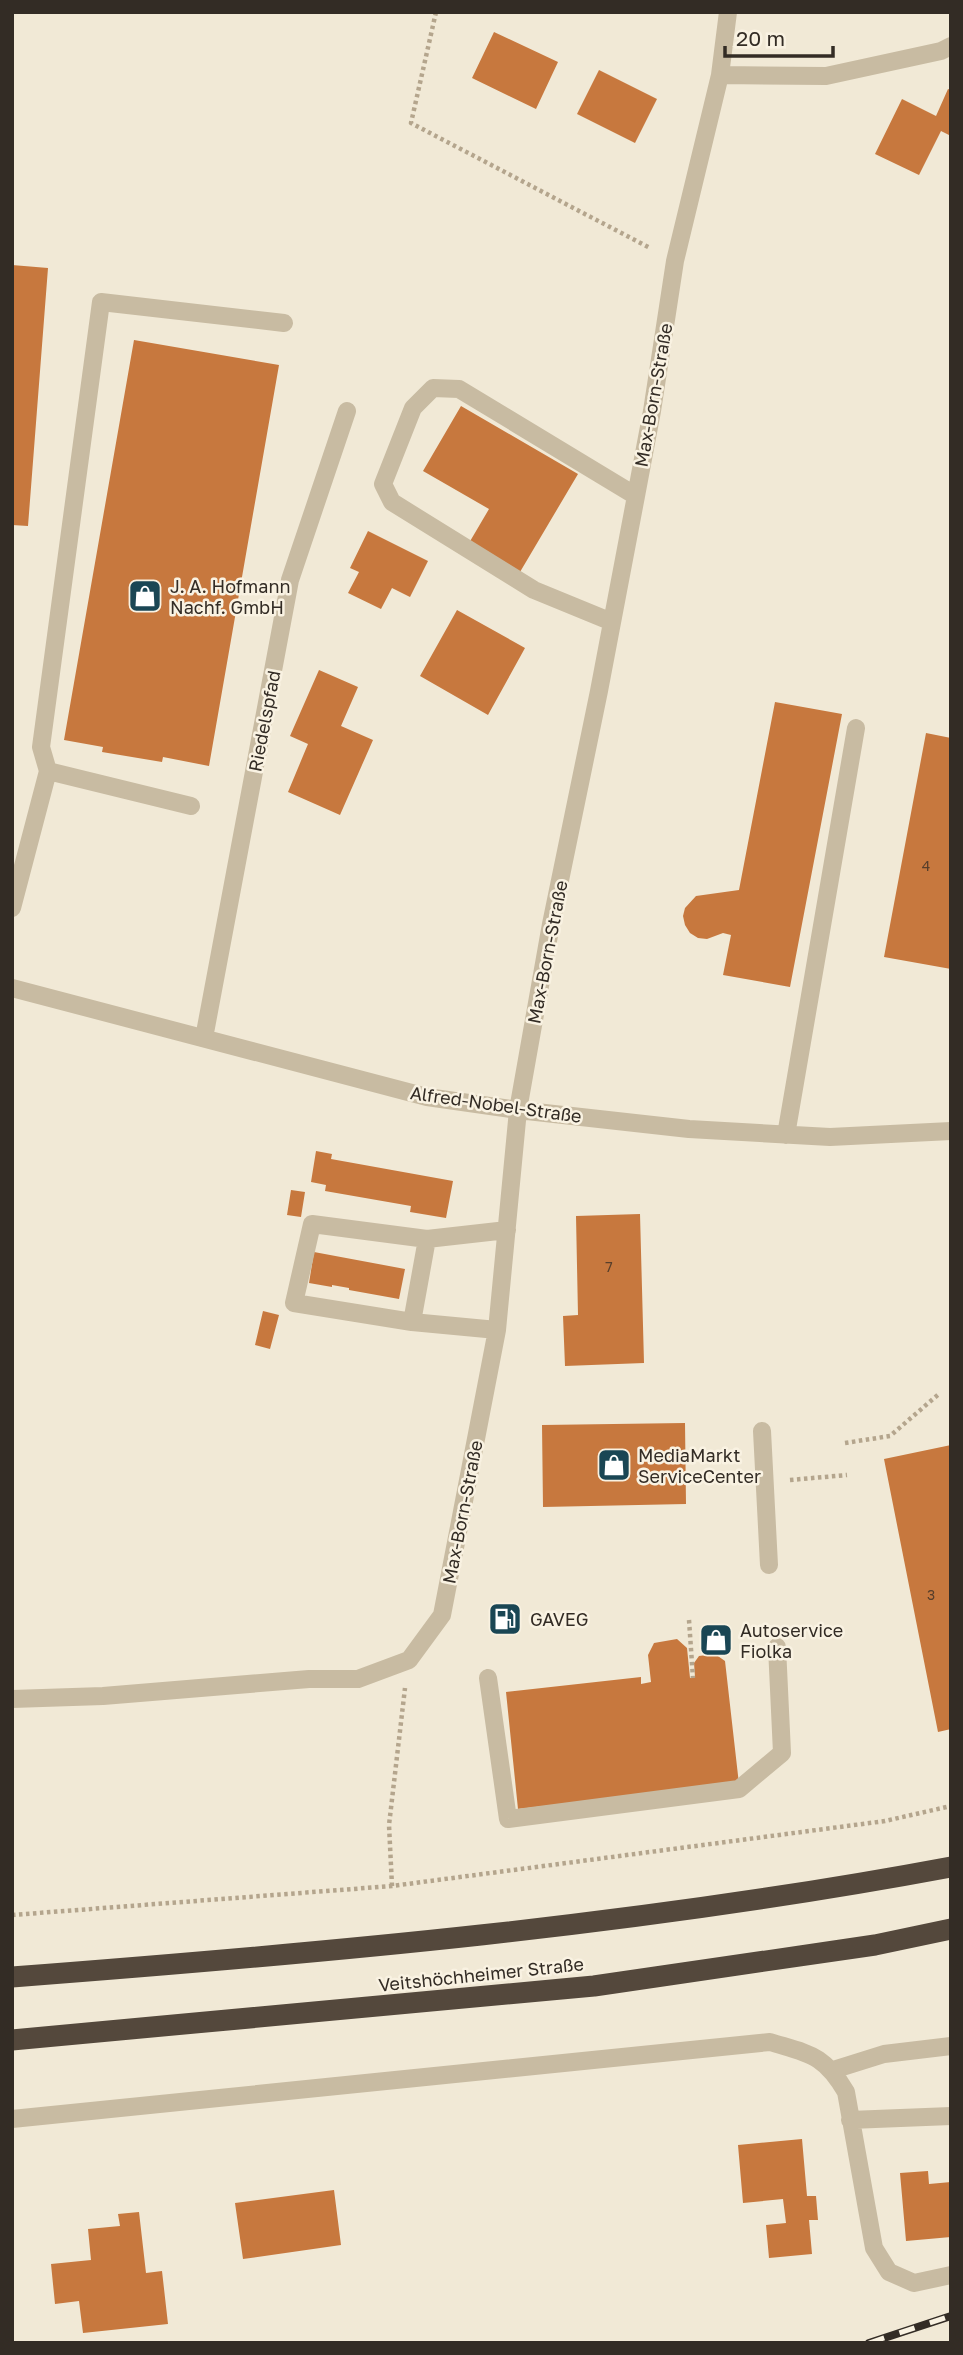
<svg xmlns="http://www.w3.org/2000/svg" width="963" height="2355" font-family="'Golos Text',sans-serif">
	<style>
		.building { fill: #c7783e }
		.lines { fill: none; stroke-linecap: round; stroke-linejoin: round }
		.path { stroke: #b4a58d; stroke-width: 4.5; stroke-dasharray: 3.5 3.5; stroke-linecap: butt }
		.minor { stroke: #c8bba2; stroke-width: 18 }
		.highway { stroke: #54483c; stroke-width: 21 }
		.rail-casing { stroke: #332c25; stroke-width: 8 }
		.rail { stroke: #f9f2e2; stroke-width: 5; stroke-dasharray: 16; stroke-linecap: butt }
		.labels { text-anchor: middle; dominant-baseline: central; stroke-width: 5; stroke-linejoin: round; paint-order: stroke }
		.number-label { font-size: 14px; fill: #583f2b }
		.street-label { font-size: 18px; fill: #332c25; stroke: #f9f2e2 }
		.poi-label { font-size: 18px; fill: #332c25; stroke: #f9f2e2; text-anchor: start }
	</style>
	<rect width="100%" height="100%" fill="#f1e9d6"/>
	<path class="building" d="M494 32 558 62 536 109 472 78Z
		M599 70 657 99 635 143 577 114Z
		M948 89 951 90V136L941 131 919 175 875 154 902 99 936 116Z
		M12 265 48 268 28 526 12 525Z
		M134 340 279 365 209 766 163 757 162 762 102 752 103 747 64 740Z
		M461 406 578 474 520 572 469 543 489 509 423 471Z
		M368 531 428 561 410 597 392 588 381 609 348 593 359 572 350 568Z
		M457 610 525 648 488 715 420 676Z
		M319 670 358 687 341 726 373 740 340 815 288 792 308 744 290 736Z
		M775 702 842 714 790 987 723 975 731 935 723 933 707 939 698 938 690 933 685 925 683 916 685 908 696 896 739 890Z
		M926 733 951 738V969L884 957Z
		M316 1151 332 1154 331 1159 453 1181 446 1218 410 1212 411 1206 325 1191 326 1185 311 1182Z
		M291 1190 305 1192 301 1217 287 1215Z
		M640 1214 644 1363 565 1366 563 1316 578 1315 576 1216Z
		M314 1252 405 1269 399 1299 349 1290V1288L332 1285V1287L309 1283Z
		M263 1311 279 1315 270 1349 255 1345Z
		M685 1423 686 1504 543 1507 542 1425Z
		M951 1445V1729L938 1732 884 1459Z
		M677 1639 687 1648 690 1678 695 1677 694 1663 699 1656 715 1654 725 1661 739 1784 518 1809 506 1692 641 1677V1684L651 1682 648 1655 654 1643Z
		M802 2139 807 2196H816L818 2220H809L812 2254 769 2258 766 2225 786 2223 783 2199 743 2203 738 2145Z
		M928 2171 929 2184 951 2182V2237L906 2241 900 2173Z
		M334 2190 341 2245 243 2259 235 2203Z
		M139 2212 146 2273 162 2271 168 2324 83 2333 79 2301 55 2304 51 2264 91 2260 88 2229 120 2226 118 2214Z"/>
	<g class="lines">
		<path class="path" d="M436 12 411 123 650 248
			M845 1443 890 1436 940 1393
			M790 1480 847 1475
			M689 1620 693 1678
			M392 1886 389 1825 405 1688
			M12 1915 392 1886 885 1821 951 1806"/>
		<path class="minor" d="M720 75 826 76 941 51 951 46
			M612 622 534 590 392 502 383 484 413 408 433 388 459 389 636 496
			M48 771 41 747 101 302 284 323
			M12 908 48 771 191 806
			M12 988 427 1097 518 1110 689 1129 830 1137 951 1131
			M204 1038 290 580 347 411
			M786 1135 856 728
			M412 1322 427 1239
			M497 1330 412 1322 294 1303 312 1224 427 1239 507 1230
			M762 1431 769 1565
			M488 1678 508 1819 739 1789 782 1753 777 1647
			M12 1699 103 1696 309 1679H358L409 1660 442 1615 497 1330 518 1110 551 924 599 691 636 496 652 411 675 261 720 75 728 12
			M833 2070 884 2054 951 2046
			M12 2119 770 2042C809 2054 824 2054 846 2092L874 2248 889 2272 914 2283 951 2275
			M850 2120 951 2116"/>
		<path class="highway" d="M12 1977C326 1953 641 1925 951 1867
			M12 2040 594 1986 875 1945 951 1929"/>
		<defs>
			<path id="rail" d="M869 2343 951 2316"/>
		</defs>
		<use href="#rail" class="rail-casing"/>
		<use href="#rail" class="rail"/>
	</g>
	<defs>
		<symbol id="shop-square" viewBox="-11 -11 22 22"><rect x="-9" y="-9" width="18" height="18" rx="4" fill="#1a4654" stroke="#f9f2e2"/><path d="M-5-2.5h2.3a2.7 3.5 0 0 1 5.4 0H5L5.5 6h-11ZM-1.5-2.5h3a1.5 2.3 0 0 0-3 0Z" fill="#fff"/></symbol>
		<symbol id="fuel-square" viewBox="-11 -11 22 22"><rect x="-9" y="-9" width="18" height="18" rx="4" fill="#1a4654" stroke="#f9f2e2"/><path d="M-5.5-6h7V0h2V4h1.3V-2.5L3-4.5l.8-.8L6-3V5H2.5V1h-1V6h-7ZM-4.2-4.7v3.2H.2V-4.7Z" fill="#fff"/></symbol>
	</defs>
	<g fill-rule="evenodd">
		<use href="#shop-square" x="126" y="577" width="38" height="38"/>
		<use href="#shop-square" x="595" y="1446" width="38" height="38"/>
		<use href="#fuel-square" x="486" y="1600" width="38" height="38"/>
		<use href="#shop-square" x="697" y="1621" width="38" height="38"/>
	</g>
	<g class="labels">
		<g class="number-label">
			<text x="926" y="865">4</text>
			<text x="609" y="1266">7</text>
			<text x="931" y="1594">3</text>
		</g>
		<g class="street-label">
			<text transform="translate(653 395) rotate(-80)">Max-Born-Straße</text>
			<text transform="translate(264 721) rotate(-79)">Riedelspfad</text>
			<text transform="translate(547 952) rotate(-79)">Max-Born-Straße</text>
			<text transform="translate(496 1104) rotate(8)">Alfred-Nobel-Straße</text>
			<text transform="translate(462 1512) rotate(-79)">Max-Born-Straße</text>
			<text transform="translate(481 1974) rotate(-6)">Veitshöchheimer Straße</text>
		</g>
		<g class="poi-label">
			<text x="170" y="586">J. A. Hofmann<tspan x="170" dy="21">Nachf. GmbH</tspan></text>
			<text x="638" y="1455">MediaMarkt<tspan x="638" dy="21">ServiceCenter</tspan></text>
			<text x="530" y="1619">GAVEG</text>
			<text x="740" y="1630">Autoservice<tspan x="740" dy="21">Fiolka</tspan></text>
		</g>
	</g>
	<rect width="963" height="2355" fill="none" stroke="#332c25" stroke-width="28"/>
	<path d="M725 46v10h108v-10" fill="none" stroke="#332c25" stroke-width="3.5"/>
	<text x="736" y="46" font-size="21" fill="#332c25" stroke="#f9f2e2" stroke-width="5" paint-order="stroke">20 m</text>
</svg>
